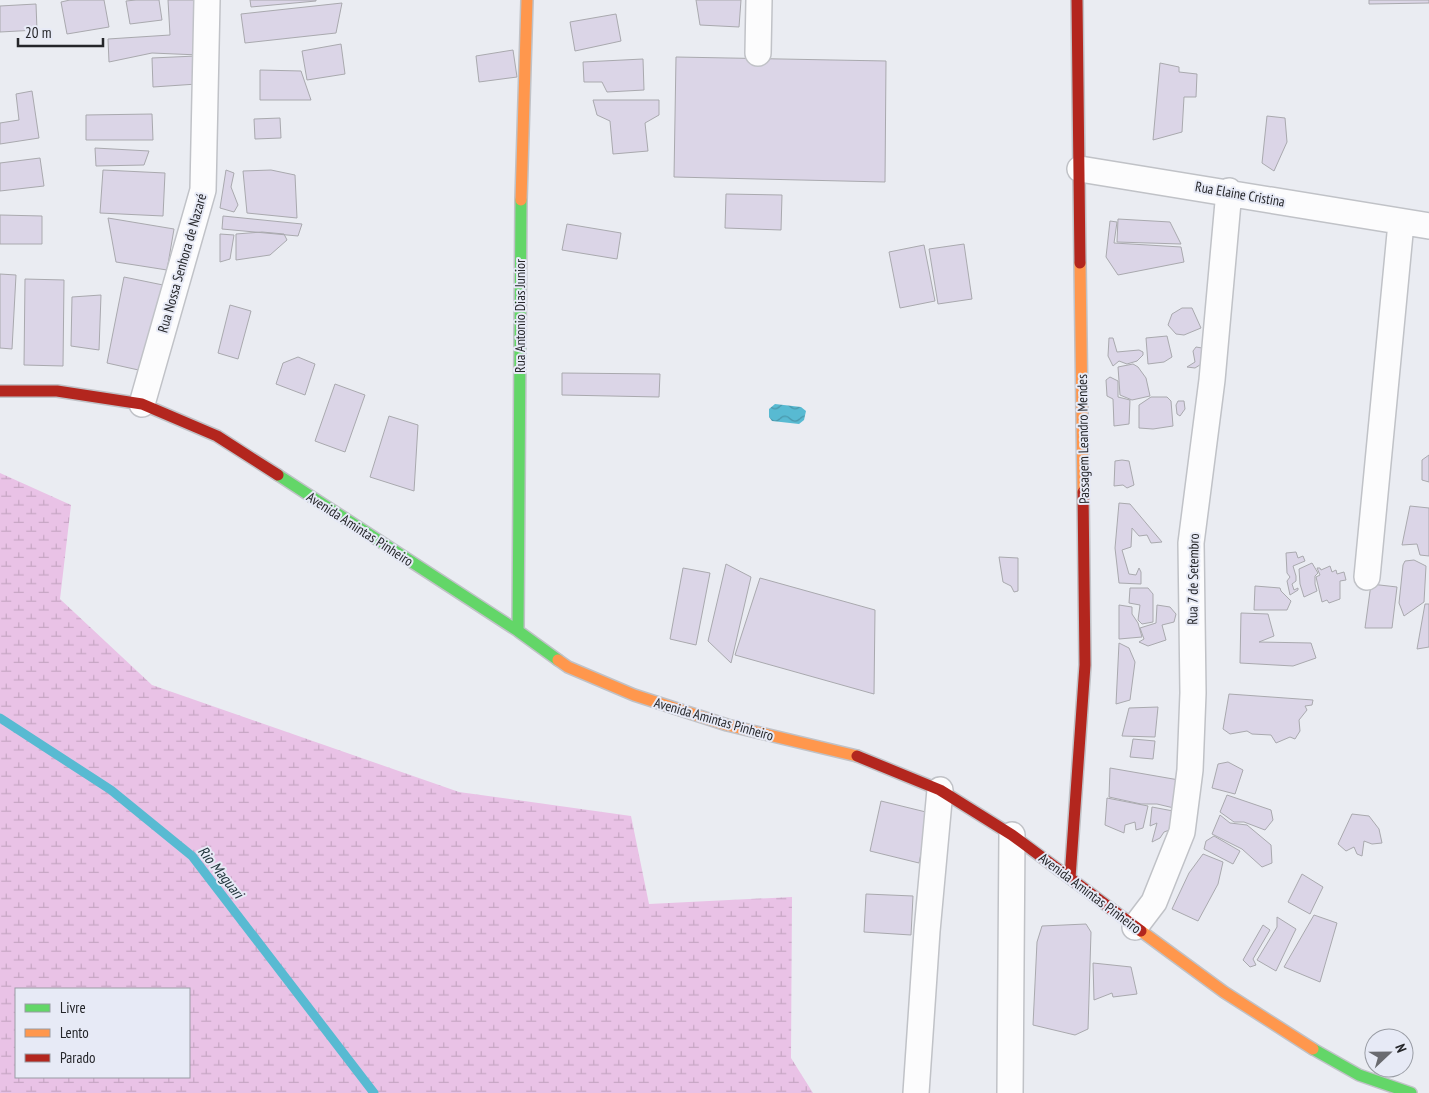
<svg xmlns="http://www.w3.org/2000/svg" width="1429" height="1093" font-family="'PT Sans Narrow',sans-serif">
	<style>
		.wetland { fill: url(#wetland-marsh); fill-rule: evenodd }
		.water { fill: url(#water-waves) }
		.lines { fill: none; stroke-linecap: round; stroke-linejoin: round }
		.stream { stroke: #58bad2; stroke-width: 9 }
		.building { fill: #dbd5e7; stroke: #a9a9ae }
		.street-casing { stroke: #c0c2c7; stroke-width: 28 }
		.fast-casing { stroke: #c0c2c7; stroke-width: 14 }
		.slow-casing { stroke: #c0c2c7; stroke-width: 14 }
		.jam-casing { stroke: #c0c2c7; stroke-width: 14 }
		.street { stroke: #fcfcfd; stroke-width: 25 }
		.fast { stroke: #63d668; stroke-width: 11 }
		.slow { stroke: #ff974d; stroke-width: 11 }
		.jam { stroke: #b3261e; stroke-width: 11 }
		.labels { text-anchor: middle; dominant-baseline: central; stroke-width: 4; stroke-linejoin: round; paint-order: stroke }
		.street-label { font-size: 14px; fill: #25262a; stroke: #e7eaf6 }
		.water-label { font-size: 15px; font-style: italic; fill: #1d3238; stroke: #e7eaf6 }
	</style>
	<defs>
		<pattern id="wetland-marsh" width="20" height="14" patternUnits="userSpaceOnUse" patternTransform="scale(1.25)"><rect width="20" height="14" fill="#e9c2e6"/><path d="M1 5h8M5 5V1M11 12h8M15 12V8" fill="none" stroke="#c8a7c5"/></pattern>
		<pattern id="water-waves" width="16" height="10" patternUnits="userSpaceOnUse" patternTransform="scale(1.25)"><rect width="16" height="10" fill="#58bad2"/><path d="M0 5q4-4 8 0t8 0" fill="none" stroke="#4997ab"/></pattern>
	</defs>
	<rect width="100%" height="100%" fill="#eaecf2"/>
	<path class="wetland" d="M0 473 71 505 60 599 152 685 459 792 631 816 649 904 792 897 791 1058 813 1093H0ZM16 989H189V1077H16Z"/>
	<path class="water" d="M775 404 801 407 806 411 804 420 799 424 772 421 769 417V409Z"/>
	<g class="lines">
		<path class="stream" d="M0 718 111 790 192 856 374 1093"/>
	</g>
	<path class="building" d="M70 0H104L109 27 67 34 61 2Z
		M136 0H159L162 20 130 24 126 1Z
		M168 0H194L199 55 152 53 109 62 108 39 170 35Z
		M250 0H316V1L251 7Z
		M696 0H741L739 27 700 25Z
		M1369 0H1429V3L1369 4Z
		M342 3 336 33 245 43 241 14Z
		M36 4 37 30 0 32V6Z
		M616 14 621 41 575 51 570 22Z
		M341 44 345 74 307 80 302 51Z
		M513 50 517 77 479 82 476 56Z
		M196 56 197 84 153 87 152 58Z
		M676 57 886 61 885 182 674 177Z
		M643 59 644 90 607 92 602 82H584L583 62Z
		M1160 63 1179 67V72L1197 74 1196 97H1184L1182 132 1153 140Z
		M260 70 301 71 311 100H260Z
		M32 91 39 138 0 144V123L19 120 16 94Z
		M593 100H659V115L645 123 648 151 613 154 610 121 597 115Z
		M152 114 153 140H86V115Z
		M1267 116 1285 118 1287 142 1274 171 1262 163Z
		M280 118 281 138 255 139 254 119Z
		M95 148 149 151 144 165 96 166Z
		M40 158 44 186 0 191V163Z
		M103 170 165 173 163 216 100 213Z
		M226 170 234 173 231 187 238 205 234 212 220 208Z
		M271 170 295 175 297 218 247 213 243 171Z
		M726 194 782 195 781 230 725 228Z
		M0 215 42 216V244H0Z
		M223 216 302 224 298 236 222 229Z
		M108 218 174 229 167 270 116 262Z
		M1118 219 1170 222 1181 244 1117 242Z
		M1110 221 1117 222 1114 243 1181 247 1184 262 1118 275 1106 257Z
		M567 224 621 233 617 259 562 250Z
		M262 232 284 234 287 240 270 255 236 260V234Z
		M220 234 234 235 230 259 220 262Z
		M964 244 972 299 938 304 929 249Z
		M924 245 935 301 900 308 889 252Z
		M0 274 16 275 12 349 0 348Z
		M124 277 163 285 143 371 107 363Z
		M25 279 64 280 63 366 24 365Z
		M101 295 99 350 71 346 72 297Z
		M230 305 251 311 238 359 218 353Z
		M1182 308H1192L1201 328 1184 335 1176 334 1168 325 1172 314Z
		M1167 336 1172 357 1164 362 1148 364 1146 338Z
		M1109 338H1113L1117 352 1139 350 1143 352V355L1137 361 1127 364 1119 361 1113 366 1108 356Z
		M1196 347 1202 348 1203 363 1195 368 1187 367 1195 362 1193 351Z
		M298 357 315 364 305 395 276 384 283 363Z
		M1133 364 1138 367 1146 378 1150 396 1132 400 1120 395 1118 367Z
		M562 373 660 374 659 397 562 395Z
		M1110 377 1118 381V397L1130 400 1129 424 1114 426 1113 399 1107 396 1106 380Z
		M335 384 365 395 345 452 315 441Z
		M1151 397H1167L1171 401 1173 426 1153 429 1139 428V405Z
		M1178 401H1184L1185 409 1180 416 1177 414 1176 405Z
		M389 416 418 425 414 491 370 477Z
		M1429 455V482L1422 480V460Z
		M1122 460 1129 461 1134 485 1127 488 1123 485 1114 486 1115 461Z
		M1119 503 1130 504 1162 542 1151 543 1147 535 1139 536 1132 528 1131 547 1122 550 1129 574 1136 575 1139 568 1141 572V584L1119 583 1115 548Z
		M1410 506 1429 508V556L1420 555 1417 544 1402 545Z
		M1296 552 1298 558 1303 556 1305 561 1293 566 1296 576V581L1292 584 1294 590 1298 588V590L1290 595 1287 581 1290 577 1287 573 1286 553Z
		M999 557 1018 558V591L1014 592 1011 586 1003 582Z
		M1414 560 1426 566 1424 602 1404 616 1399 603 1403 565 1405 561Z
		M1312 563 1318 573 1315 576V584L1317 591 1304 597 1300 584 1299 569Z
		M726 564 751 577 731 663 708 641Z
		M1330 566 1332 572 1336 570 1337 574 1344 572 1346 580 1340 581V599L1329 603 1327 600 1322 602 1316 577 1320 575 1317 568H1320L1321 570Z
		M683 568 710 573 696 645 670 639Z
		M760 578 875 610 874 694 735 655Z
		M1371 584 1397 587 1392 628H1365Z
		M1255 586 1280 588 1281 591 1291 601 1287 610H1254Z
		M1130 588H1148L1153 594V622L1142 624 1138 620 1140 605 1129 603Z
		M1425 604H1429V647L1417 649Z
		M1119 605 1132 607V614L1138 623 1142 637 1119 639Z
		M1157 605 1170 607 1176 614 1174 622 1162 625 1166 640 1148 646 1139 642 1144 639 1140 628 1156 623Z
		M1241 613 1268 614 1274 636 1259 642 1311 643 1316 658 1293 666 1240 663Z
		M1119 643 1129 648 1135 662 1130 700 1116 704Z
		M1229 694 1313 700 1312 705 1305 706 1307 710 1299 720 1300 731 1295 739 1290 737 1276 743 1271 735 1252 734 1247 731 1230 734 1223 729Z
		M1158 707 1155 737 1122 736 1129 708Z
		M1133 739 1155 741 1153 759 1130 757Z
		M1228 762 1243 770 1235 794 1212 788 1218 764Z
		M1110 768 1179 780 1174 808 1157 804H1141L1109 797Z
		M1227 795 1271 810 1273 820 1265 830 1244 822H1234L1220 812Z
		M1107 798 1148 806 1143 828 1136 830 1135 822 1125 825 1124 833 1105 825Z
		M881 801 930 813 919 863 870 851Z
		M1152 807 1173 811 1175 828 1164 832 1160 838 1152 842 1157 823 1150 826Z
		M1352 814 1369 816 1379 829 1382 843 1372 844 1364 841 1362 856 1357 854 1354 847 1346 851 1338 844Z
		M1220 815 1230 823 1247 825 1271 845 1272 863 1262 867 1242 849 1212 834Z
		M1214 836 1240 851 1233 864 1204 849 1206 841Z
		M1203 854 1223 862 1218 884 1198 921 1172 909 1189 873Z
		M1302 874 1323 887 1310 914 1288 902Z
		M866 894 913 896 911 935 864 932Z
		M1314 915 1337 923 1320 982 1284 967Z
		M1277 917 1296 929 1276 971 1257 960 1277 927Z
		M1086 924 1091 932 1088 1029 1075 1035 1033 1025 1037 942 1042 926Z
		M1263 925 1270 930 1253 959 1256 965 1250 967 1243 960Z
		M1093 963 1131 967 1137 994 1113 997 1112 993 1094 1000Z"/>
	<g class="lines">
		<defs>
			<path id="street" d="M758 53 759 0
				M1080 169 1429 226
				M142 404 203 190 207 0
				M1367 577 1401 223
				M1135 927 1154 902 1182 832 1190 770 1193 693 1191 543 1212 380 1229 191
				M916 1093 927 931 940 790
				M1010 1093 1012 835"/>
			<path id="fast" d="M278 475 518 631 558 660
				M518 631 521 200
				M1313 1049 1359 1075 1411 1093"/>
			<path id="slow" d="M521 200 527 0
				M1080 263 1083 492
				M558 660 568 667 634 695 727 725 857 756
				M1141 931 1224 992 1313 1049"/>
			<path id="jam" d="M1077 0 1080 263
				M0 391H57L142 404 217 436 278 475
				M857 756 940 790 1012 835 1141 931
				M1070 878 1085 665 1083 492"/>
		</defs>
		<use href="#street" class="street-casing"/>
		<use href="#fast" class="fast-casing"/>
		<use href="#slow" class="slow-casing"/>
		<use href="#jam" class="jam-casing"/>
		<use href="#street" class="street"/>
		<use href="#fast" class="fast"/>
		<use href="#slow" class="slow"/>
		<use href="#jam" class="jam"/>
	</g>
	<g class="labels">
		<g class="street-label">
			<text transform="translate(1240 194) rotate(10)">Rua Elaine Cristina</text>
			<text transform="translate(182 263) rotate(-74)">Rua Nossa Senhora de Nazaré</text>
			<text transform="translate(520 316) rotate(-90)">Rua Antonio Dias Junior</text>
			<text transform="translate(1083 439) rotate(-91)">Passagem Leandro Mendes</text>
			<text transform="translate(360 529) rotate(33)">Avenida Amintas Pinheiro</text>
			<text transform="translate(1193 579) rotate(-89)">Rua 7 de Setembro</text>
			<text transform="translate(714 719) rotate(16)">Avenida Amintas Pinheiro</text>
			<text transform="translate(1090 893) rotate(37)">Avenida Amintas Pinheiro</text>
		</g>
		<g class="water-label">
			<text transform="translate(221 872) rotate(51)">Rio Maguari</text>
		</g>
	</g>
	<rect x="15" y="988" width="175" height="90" fill="#e7eaf6" stroke="#999ca4"/>
	<rect x="25" y="1004" width="25" height="8" fill="#63d668" stroke="#999ca4"/>
	<text x="60" y="1013" font-size="15" fill="#25262a">Livre</text>
	<rect x="25" y="1029" width="25" height="8" fill="#ff974d" stroke="#999ca4"/>
	<text x="60" y="1038" font-size="15" fill="#25262a">Lento</text>
	<rect x="25" y="1054" width="25" height="8" fill="#b3261e" stroke="#999ca4"/>
	<text x="60" y="1063" font-size="15" fill="#25262a">Parado</text>
	<g transform="translate(1389 1053) rotate(68)"><circle r="24" fill="#e7eaf6" stroke="#999ca4"/>
	<path d="M0-4L9 19L0 12L-9 19Z" fill="#6a6b70"/>
	<text y="-8" font-size="14" font-weight="bold" text-anchor="middle" fill="#25262a">N</text>
	</g>
	<path d="M18 38v8h85v-8" fill="none" stroke="#25262a" stroke-width="2.5"/>
	<text x="25" y="38" font-size="15" fill="#25262a" stroke="#e7eaf6" stroke-width="4" paint-order="stroke">20 m</text>
</svg>
